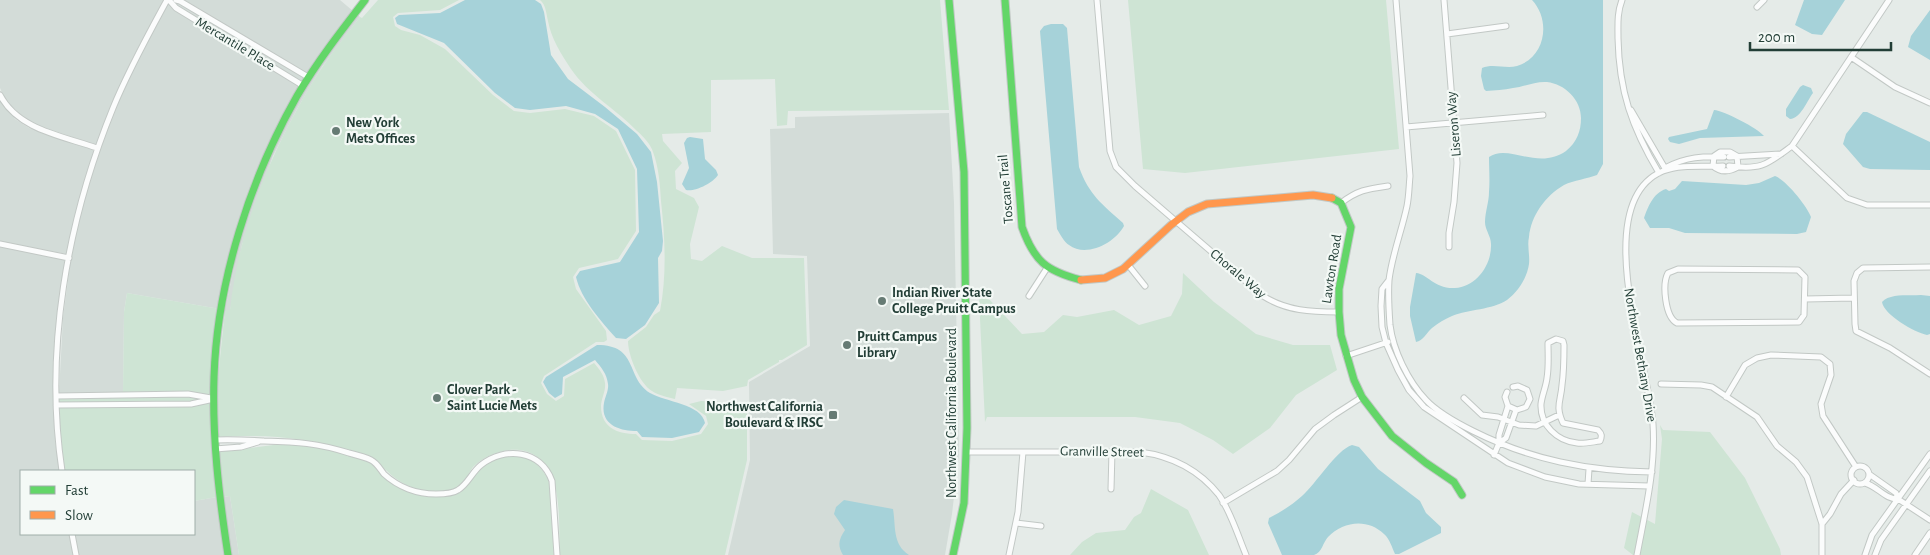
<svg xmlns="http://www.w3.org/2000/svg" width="1930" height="555" font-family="'Alegreya Sans',sans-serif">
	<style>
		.built { fill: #d3dcd8 }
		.green { fill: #cee4d4 }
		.water { fill: #a6d2d9 }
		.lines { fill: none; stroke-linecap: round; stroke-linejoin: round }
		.street-casing { stroke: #c2c8c5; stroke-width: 7 }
		.fast-casing { stroke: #c1c8c5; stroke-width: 9 }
		.slow-casing { stroke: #c1c8c5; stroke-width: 9 }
		.street { stroke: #fbfcfc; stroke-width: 5 }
		.fast { stroke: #63d668; stroke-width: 7 }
		.slow { stroke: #ff974d; stroke-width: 7 }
		.poi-dot { fill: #667b74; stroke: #f4f9f6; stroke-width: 2 }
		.labels { text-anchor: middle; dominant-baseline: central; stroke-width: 4.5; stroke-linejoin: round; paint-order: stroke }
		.street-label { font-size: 14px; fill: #223e36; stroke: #f4f9f6 }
		.poi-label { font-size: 14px; font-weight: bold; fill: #223e36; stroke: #f4f9f6; text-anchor: start }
	</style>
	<rect width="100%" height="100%" fill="#e5ebe8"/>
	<path class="built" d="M0 0H164L133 57 111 106 96 145 31 123 17 114 7 103 0 88Z
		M184 0H340L353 11 307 74Z
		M174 2 179 3 304 78 302 82 177 6Z
		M168 3 175 11 299 86 264 156 246 201 220 309 127 293 124 312 123 392 59 393 63 318 71 258 80 215 100 149 115 109 137 60Z
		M357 14 360 17 322 67 297 109 273 156 242 245 230 311 225 310 241 234 265 166 293 107 326 54Z
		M0 100 15 119 29 128 94 150 75 214 67 254 0 242Z
		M949 113 954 203 959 454 952 514 945 555H728L750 460 749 382 810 346 807 256 773 254 770 129 795 128V117Z
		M0 247 66 260 55 354 54 393 55 441 60 471H21V534H70L73 555H0Z
		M230 496 239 555H231L222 497Z
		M217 497 226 555H78L75 534H194V501Z"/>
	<path class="green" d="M378 0H459L440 10 398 13 393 17 395 26 401 30 420 35 445 49 493 95 514 111 530 113 565 109 594 116 616 131 635 170 636 231 618 259 579 268 573 277 576 289 606 331 607 340 604 342H596L544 376 541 383 547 394 556 401 564 396 565 379 594 363C600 370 604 375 605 383 606 391 601 399 601 406 601 428 618 434 636 434L642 440 672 441 701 434 708 424 706 416 689 404 701 401 747 403V460L725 555H560C558 525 564 474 536 456 517 443 488 452 473 467 468 474 465 483 457 488 448 492 436 492 427 491 412 489 398 482 387 471 382 467 378 461 373 458 365 454 356 452 348 450 305 437 261 434 217 437L216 397 225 310H230C239 225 275 141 321 69 333 51 347 34 360 17L362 18Z
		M540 0H940L949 110 788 111 787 125 777 126 775 79 711 80V132L662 134 663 141 682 163 675 171 676 189 694 198 699 207 690 244 691 259 702 261 722 246 752 258H804L807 345 782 360H779V362L748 380 747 386 723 391 677 388 675 399C667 397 658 395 652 391 639 383 628 355 628 341L646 327 654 315 660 311C667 275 665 238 661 201 660 185 659 168 653 152 651 145 643 136 637 131 616 109 588 94 571 69 561 54 551 38 548 21 546 13 546 5 540 0Z
		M1128 0H1386L1399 149 1185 173 1143 169Z
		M1183 273 1214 302 1256 334 1293 345H1330L1337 370 1296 395 1270 428 1233 454 1213 440 1180 423 1135 417H987L985 422 979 298H988L1022 334 1044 332 1063 315 1077 317 1114 310 1139 325 1171 316 1182 294Z
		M127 293 220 309 211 396 188 391 123 392 124 312Z
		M187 396 201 399 191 401 59 403V399Z
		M211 402 217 497 194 501V471H65L60 440 59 408 191 407Z
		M1660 425 1663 430 1710 432 1745 478 1780 549 1781 555H1633L1624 548 1632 512 1655 524 1662 439Z
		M281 444C310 446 342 449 370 463 375 465 378 472 383 476 398 489 418 498 438 497 446 496 454 496 460 492 470 486 472 476 480 469 505 447 539 452 550 485L554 555H239L230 496 222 497 218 452Z
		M1151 489 1188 510 1209 555H1070L1082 542 1096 533 1125 530 1134 517 1141 513Z"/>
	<path class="water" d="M465 0H535L541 4 544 12 551 55 568 79 605 107 637 134 651 152 657 182 663 241 662 251 658 258 659 303 645 325 626 339 616 338C601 321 581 299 576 277L580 271 620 262 639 232 637 169 618 129 595 114 566 106 530 110 515 108 495 93 444 43 397 24 395 18 399 15 440 13Z
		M1532 0H1603V164L1597 175C1587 179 1574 180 1564 185 1545 196 1531 216 1529 237 1527 246 1530 255 1529 264 1527 278 1518 292 1507 300 1492 310 1469 309 1452 316 1445 319 1438 323 1432 328 1427 332 1423 341 1416 342L1410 316V307L1416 273C1428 274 1434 289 1455 288 1476 287 1492 265 1491 244 1491 236 1485 230 1485 222 1485 212 1489 202 1489 192 1490 180 1489 168 1489 157 1508 143 1538 171 1566 151 1577 142 1581 131 1581 118 1581 100 1565 84 1547 82 1536 81 1524 87 1513 88 1504 90 1495 90 1486 91L1484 89 1481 76 1482 68C1493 63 1505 69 1517 66 1546 57 1551 20 1532 0Z
		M1804 0H1845L1822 35 1812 34 1795 25Z
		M1930 10V60L1908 47 1911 36Z
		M1051 24H1063L1067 28 1079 167C1089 195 1102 204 1123 223L1124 226C1115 243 1086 258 1069 245 1064 242 1060 234 1057 229L1040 31 1044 26Z
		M1803 85 1811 88 1813 93C1807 101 1801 118 1790 119L1786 116V109L1800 87Z
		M1714 110C1724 111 1758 128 1764 136L1700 138 1679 144 1670 142 1668 139 1669 137 1707 129Z
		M1863 112H1867L1930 142V170L1870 169 1863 167 1843 144 1846 134Z
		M690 137 703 139 705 159 716 170 718 175C713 183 695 192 686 190L682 184 689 168 684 143 687 138Z
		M1775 176C1786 180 1807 206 1811 217L1806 232 1797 234 1685 233 1669 228H1650L1644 218C1648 207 1653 193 1666 189L1669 191 1675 189 1682 181 1746 185 1759 183Z
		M1921 295 1930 296V334L1927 335C1914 332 1884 315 1882 302 1890 293 1909 296 1921 295Z
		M597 345C639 345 625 377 650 393 665 402 702 404 705 423L699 432 672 438 642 437 637 431C620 431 600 425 604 403 605 397 609 390 608 384 607 374 601 367 595 360L563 377 562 394 555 398 549 393 543 382 546 377Z
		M1352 445 1359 447 1378 469 1420 501 1426 513 1441 527V533L1399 554H1395C1392 548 1390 539 1384 534 1368 518 1343 521 1328 537 1323 542 1322 553 1314 555 1305 555 1292 555 1282 555L1268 523 1269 518C1281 512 1292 505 1302 496 1316 484 1336 450 1352 445Z
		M844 500 893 509C896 526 892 544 909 555H843C837 545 839 539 845 530L834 514 836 507Z"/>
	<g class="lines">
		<defs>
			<path id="street" d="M169 0 176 8 302 85
				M176 0 180 1 308 77
				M1097 0 1110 151 1116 167 1135 186 1263 296C1287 311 1311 312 1339 312
				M1396 0 1410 176C1409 186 1409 196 1407 206 1402 230 1392 255 1389 280 1388 294 1389 311 1390 325 1393 350 1408 381 1426 400 1438 413 1457 423 1473 431 1531 460 1588 471 1652 472
				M1444 0 1457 163 1454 202 1449 233V247
				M1622 0C1617 13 1618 25 1618 38 1619 91 1632 128 1659 173
				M1757 7 1764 0
				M1447 34 1506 26
				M1851 57 1895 87 1930 103
				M0 95C18 130 63 136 97 148
				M1631 110 1666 170
				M1406 127 1543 115
				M1792 146 1847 198 1867 205H1930
				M1720 152H1730L1737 156 1738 167C1729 172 1721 173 1713 166L1714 156Z
				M1729 157 1781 154
				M1729 166C1762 170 1766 165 1792 146L1889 0
				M1666 170 1667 167C1686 157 1703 156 1724 157
				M1341 203C1358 190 1367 189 1388 186
				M0 244 69 258
				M1129 266 1145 286
				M1930 267 1863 268 1857 273 1854 281 1855 324 1856 331 1890 348 1930 374
				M1678 269 1798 270 1805 277 1804 315 1799 322 1677 323C1665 317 1662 284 1668 273Z
				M1389 280 1382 289 1381 306 1382 327 1386 343 1398 370 1409 390 1424 407 1508 463 1545 477 1579 484 1649 486
				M1029 296 1047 268
				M1805 299 1854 298
				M1556 339 1563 341 1564 345C1564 358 1564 371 1562 385 1561 401 1555 406 1563 423L1598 430C1602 434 1602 436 1600 441 1592 442 1584 444 1577 443 1557 441 1540 425 1541 404 1542 395 1546 387 1547 378 1549 366 1548 354 1548 343Z
				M1346 356 1388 342
				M1661 384 1701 385 1712 387 1757 417 1777 446 1796 462 1807 477 1822 524V555
				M1507 392 1505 397 1508 406 1517 410 1526 407 1530 399 1527 390 1518 386 1513 387
				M56 396 188 394 211 398
				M1726 397 1745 365 1757 358 1771 355 1821 357 1830 364 1831 375 1821 404 1823 416 1856 467
				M1464 398 1482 415 1498 417 1519 425 1536 426 1559 415
				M56 405 191 404 214 399
				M215 440C231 439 247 440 264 441 298 442 317 443 349 453 357 455 365 457 371 460 377 463 380 469 384 474 398 487 417 494 436 494 443 494 452 494 458 490 468 484 472 472 481 465 505 446 541 450 552 481L557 555
				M1499 443 1506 438 1516 410
				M215 449 241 447 258 442
				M966 452H1140C1171 456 1199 470 1219 495 1231 512 1238 536 1246 555
				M1494 455 1499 443V435L1508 406
				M1851 475a9 9 0 1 1 18 0a9 9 0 1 1-18 0Z
				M62 471C44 350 67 221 113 108 128 71 148 35 167 0
				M1869 474 1896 493 1898 499 1930 520
				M1865 483C1877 486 1886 500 1898 499
				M1588 484 1589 469
				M1111 489 1112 451
				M1223 503 1277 471 1289 460 1315 429 1334 415 1362 397
				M1016 523 1041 526
				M1822 524 1830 514 1841 494 1854 480
				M72 534 76 555
				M1009 555 1018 512 1023 452
				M1637 555C1645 512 1656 468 1653 424 1649 365 1588 202 1663 171 1681 164 1704 167 1723 166
				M1865 555 1872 535 1930 454
				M1875 555 1881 540 1930 471
				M1915 555 1930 533"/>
			<path id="fast" d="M949 0 964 172 967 428 964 503 953 555
				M1005 0 1022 227C1034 261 1046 271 1081 280
				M1332 198 1341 203 1351 227 1339 289V312L1341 335 1354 380 1362 397 1392 436 1426 463 1454 482 1462 495
				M228 555C219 496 212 437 214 377 217 282 250 179 297 96 317 62 341 31 365 0"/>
			<path id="slow" d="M1081 280 1105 278 1123 269 1171 225 1188 212 1207 204 1313 195 1332 198"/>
		</defs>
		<use href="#street" class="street-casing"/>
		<use href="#fast" class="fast-casing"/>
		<use href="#slow" class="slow-casing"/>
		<use href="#street" class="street"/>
		<use href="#fast" class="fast"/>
		<use href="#slow" class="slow"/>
	</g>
	<g class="poi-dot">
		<circle cx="336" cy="131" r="5"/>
		<circle cx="882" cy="301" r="5"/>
		<circle cx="847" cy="345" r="5"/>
		<circle cx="437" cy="398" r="5"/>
		<rect x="828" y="410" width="10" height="10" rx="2.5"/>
	</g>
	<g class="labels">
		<g class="street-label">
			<text transform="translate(235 44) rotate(31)">Mercantile Place</text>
			<text transform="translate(1454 124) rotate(-95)">Liseron Way</text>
			<text transform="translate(1006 189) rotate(-95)">Toscane Trail</text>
			<text transform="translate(1332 269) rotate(-81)">Lawton Road</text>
			<text transform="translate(1238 274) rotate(40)">Chorale Way</text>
			<text transform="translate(1640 355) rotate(80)">Northwest Bethany Drive</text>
			<text transform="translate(952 413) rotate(-90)">Northwest California Boulevard</text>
			<text transform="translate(1102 452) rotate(1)">Granville Street</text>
		</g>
		<g class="poi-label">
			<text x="346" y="123">New York<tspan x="346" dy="16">Mets Offices</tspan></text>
			<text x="892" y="293">Indian River State<tspan x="892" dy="16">College Pruitt Campus</tspan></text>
			<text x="857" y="337">Pruitt Campus<tspan x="857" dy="16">Library</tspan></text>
			<text x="447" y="390">Clover Park -<tspan x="447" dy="16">Saint Lucie Mets</tspan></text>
			<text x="823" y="407" text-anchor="end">Northwest California<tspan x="823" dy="16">Boulevard &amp; IRSC</tspan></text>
		</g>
	</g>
	<rect x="20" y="470" width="175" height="65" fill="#f4f9f6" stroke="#a0aea9"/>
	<rect x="30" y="486" width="25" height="8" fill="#63d668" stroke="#a0aea9"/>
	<text x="65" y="495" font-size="15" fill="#223e36">Fast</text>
	<rect x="30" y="511" width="25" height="8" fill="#ff974d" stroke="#a0aea9"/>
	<text x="65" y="520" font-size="15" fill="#223e36">Slow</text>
	<path d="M1750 42v8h141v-8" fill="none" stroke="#223e36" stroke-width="2.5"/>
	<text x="1758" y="42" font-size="15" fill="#223e36" stroke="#f4f9f6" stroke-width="4" paint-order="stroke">200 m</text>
</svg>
